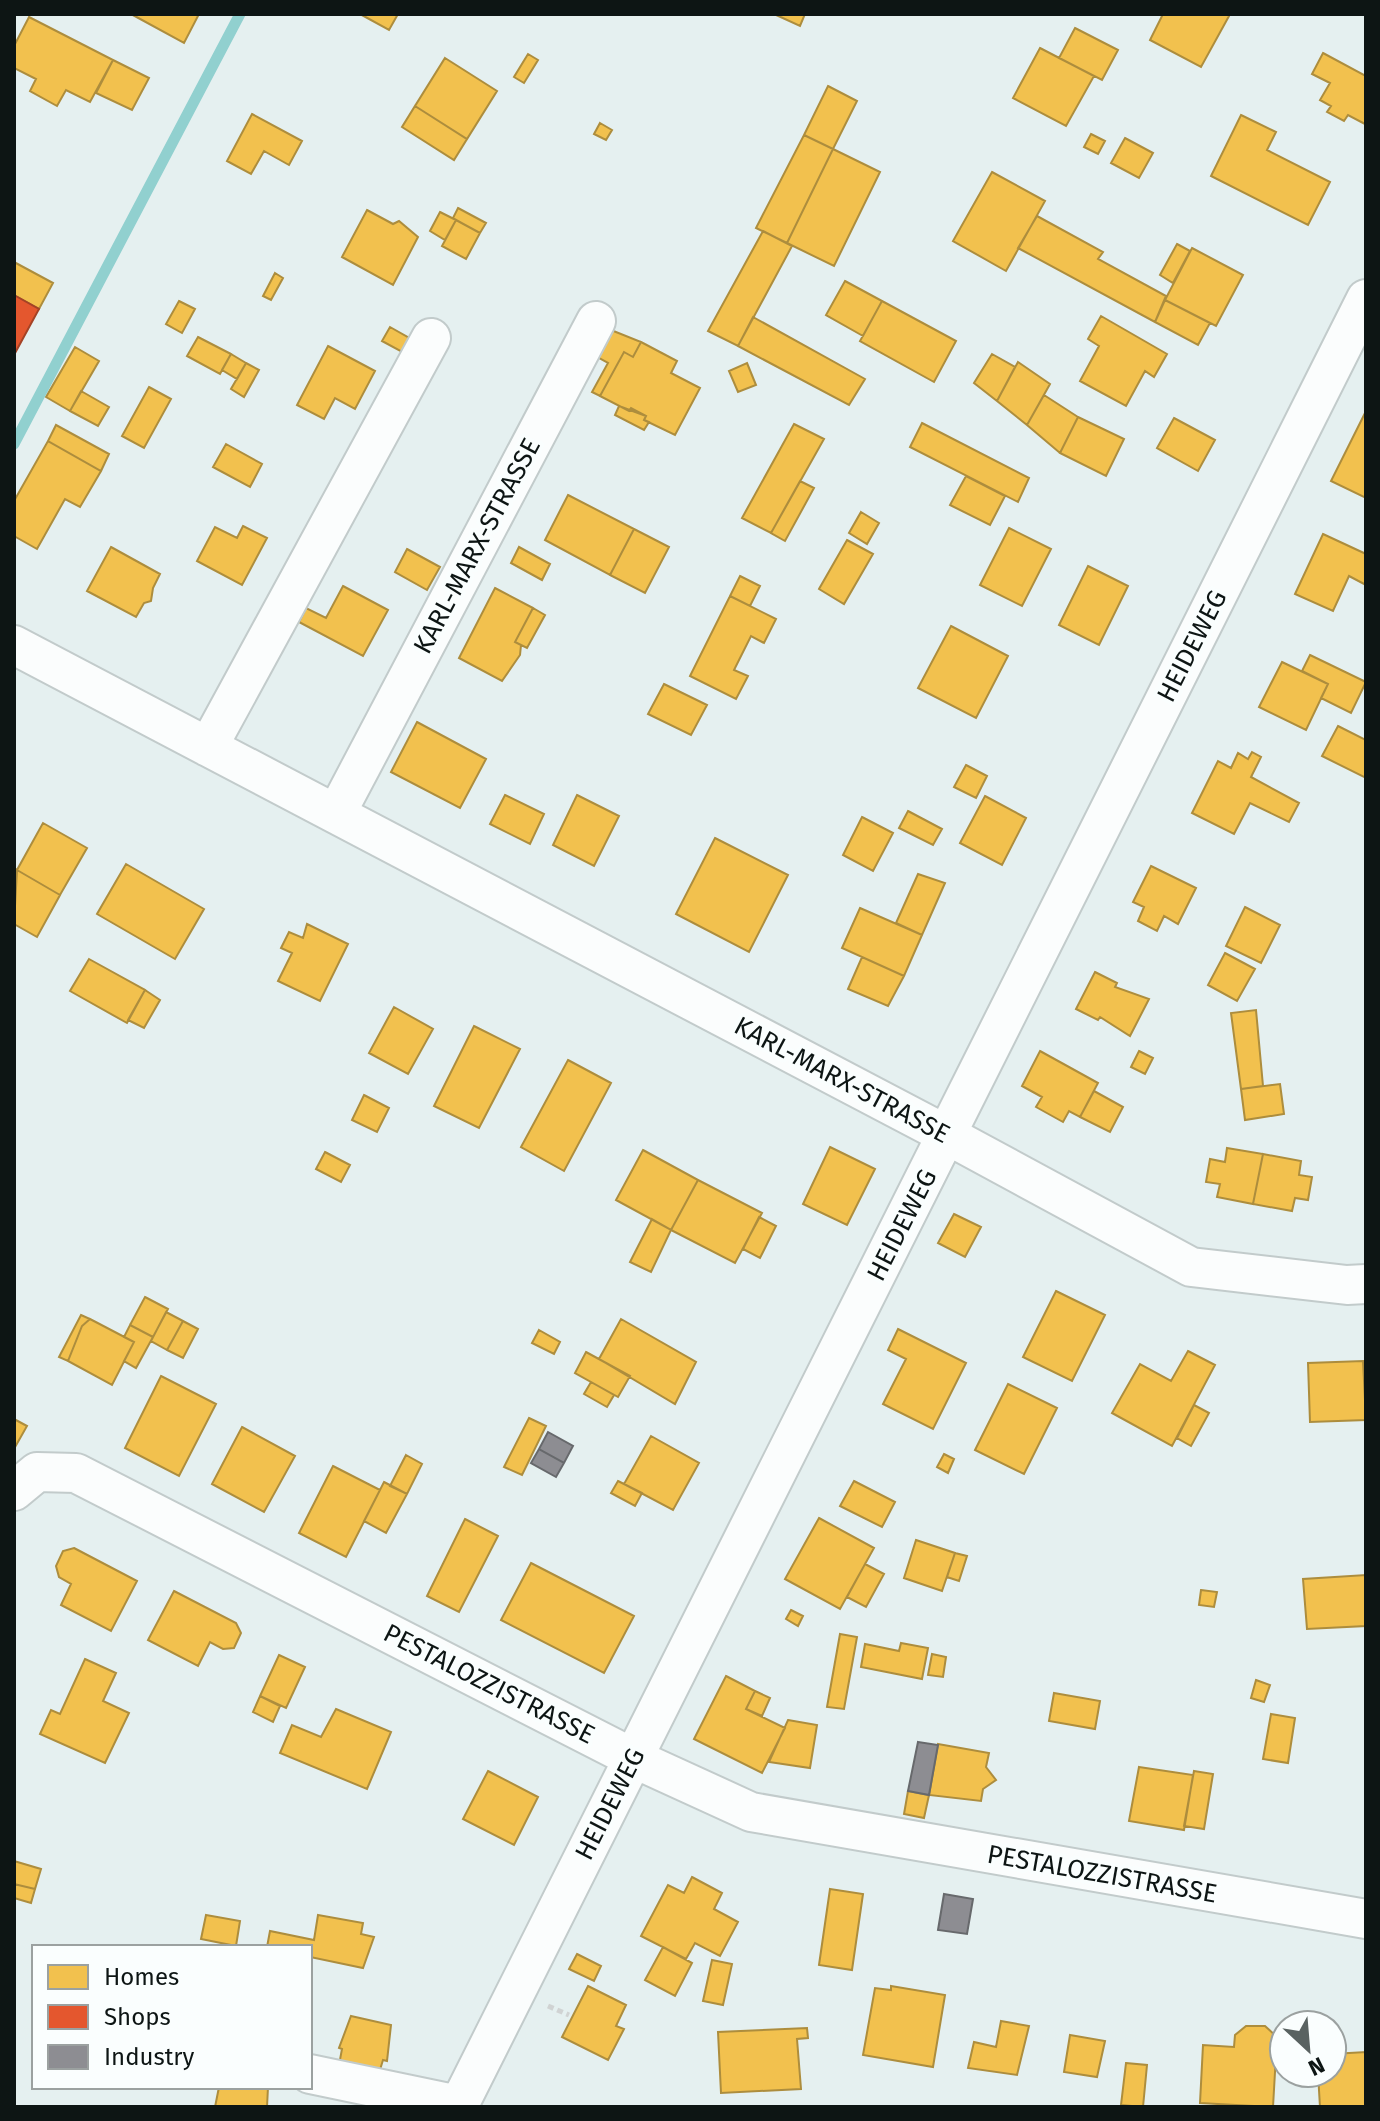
<svg xmlns="http://www.w3.org/2000/svg" width="1380" height="2121" font-family="'Fira Sans',sans-serif">
	<style>
		.homes { fill: #f2c14e; stroke: #ad8d3d; stroke-width: 2 }
		.shops { fill: #e4572e; stroke: #a44326; stroke-width: 2 }
		.industry { fill: #8d8d92; stroke: #67696c; stroke-width: 2 }
		.lines { fill: none; stroke-linecap: round; stroke-linejoin: round }
		.stream { stroke: #91d0cf; stroke-width: 11 }
		.minor-casing { stroke: #c2cbcb; stroke-width: 42 }
		.path { stroke: #d0d3d3; stroke-width: 5; stroke-dasharray: 6 4; stroke-linecap: butt }
		.minor { stroke: #fbfdfd; stroke-width: 38 }
		.labels { text-anchor: middle; dominant-baseline: central; stroke-width: 8; stroke-linejoin: round; paint-order: stroke }
		.street-label { font-size: 26px; fill: #0d1514; stroke: #fafefe }
	</style>
	<rect width="100%" height="100%" fill="#e5f0f0"/>
	<path class="homes" d="M131 14H199L184 43Z
		M360 14H398L389 30Z
		M774 14H805L800 26Z
		M1163 14H1226L1229 16 1201 67 1150 40Z
		M29 17 113 60 90 102 66 90 57 106 30 91 36 79 14 68V46Z
		M1075 28 1118 50 1102 80 1059 58Z
		M1040 48 1094 76 1066 126 1013 98Z
		M1323 53 1366 76 1365 124 1348 115 1344 121 1327 112 1331 106 1320 100 1330 83 1312 74Z
		M528 54 538 60 524 83 514 77Z
		M445 58 497 91 467 139 415 106Z
		M113 60 149 78 132 110 96 93Z
		M828 86 857 101 833 149 804 135Z
		M415 106 467 139 454 160 402 127Z
		M252 114 302 141 289 165 264 151 251 174 227 161Z
		M1241 115 1276 132 1267 150 1330 182 1308 225 1211 176Z
		M600 123 612 130 606 140 594 134Z
		M1091 134 1105 141 1098 154 1084 147Z
		M804 135 833 149 787 243 756 228Z
		M1125 138 1153 153 1139 178 1111 163Z
		M833 149 880 172 834 266 787 243Z
		M992 172 1045 201 1006 271 953 241Z
		M458 208 486 223 480 233 453 218Z
		M367 210 393 224 399 221 418 237 393 285 342 257Z
		M440 212 456 220 445 240 430 231Z
		M1037 216 1103 252 1098 259 1166 296 1155 322 1018 248Z
		M456 220 480 233 466 259 442 246Z
		M763 231 792 246 738 346 708 331Z
		M1177 244 1190 251 1173 283 1160 275Z
		M1192 248 1243 275 1216 326 1165 300Z
		M14 262 53 283 39 309 14 295Z
		M275 273 283 278 271 300 263 296Z
		M845 281 882 301 863 336 826 315Z
		M1165 300 1210 323 1198 345 1155 322Z
		M179 301 195 309 182 333 166 324Z
		M882 301 956 341 934 382 860 341Z
		M1101 316 1167 354 1154 377 1145 371 1126 406 1080 381 1099 346 1088 339Z
		M753 317 865 379 849 405 738 346Z
		M390 327 411 339 404 353 382 341Z
		M606 328 641 342 633 357 624 352 600 396 592 392 608 363 592 354Z
		M198 337 231 354 220 374 187 356Z
		M641 342 677 361 671 373 700 388 675 435 644 420 646 416 631 408 629 411 600 396 624 352 633 357Z
		M328 346 375 371 355 409 335 398 324 419 297 405Z
		M75 347 99 361 70 411 46 397Z
		M231 354 246 363 237 379 222 370Z
		M992 354 1015 367 997 401 974 383Z
		M1018 362 1050 384 1027 425 997 401Z
		M246 363 259 370 244 397 231 389Z
		M747 363 756 385 738 392 729 371Z
		M149 387 171 399 144 448 122 436Z
		M81 391 109 407 98 426 70 411Z
		M1044 395 1078 417 1060 453 1027 425Z
		M619 406 646 416 644 420 649 422 644 430 615 415Z
		M1366 411V498L1331 481Z
		M1078 417 1124 439 1106 476 1060 453Z
		M1174 418 1215 440 1198 471 1157 448Z
		M922 423 1029 478 1018 502 910 447Z
		M794 424 824 439 771 533 742 518Z
		M56 425 109 454 101 471 48 441Z
		M48 441 101 471 80 507 65 499 37 549 14 536V501Z
		M226 444 262 464 250 487 213 467Z
		M966 476 1005 496 990 525 950 505Z
		M800 481 814 488 785 541 771 533Z
		M568 495 634 529 610 575 545 540Z
		M861 512 879 523 867 544 849 533Z
		M243 526 267 538 242 585 197 561 215 527 237 538Z
		M1009 528 1051 549 1022 606 980 585Z
		M634 529 669 547 645 593 610 575Z
		M1323 534 1366 554V585L1349 576 1333 611 1295 594Z
		M847 540 873 554 844 604 819 589Z
		M111 547 160 574 153 588 151 601 144 603 136 617 87 591Z
		M519 547 550 564 542 580 511 563Z
		M407 549 440 567 427 590 395 572Z
		M1088 566 1128 586 1099 645 1059 625Z
		M740 576 760 586 750 606 730 596Z
		M343 586 388 610 363 656 299 622 306 608 326 618Z
		M495 588 533 608 515 642 521 645 520 655 502 681 459 658Z
		M730 596 776 619 764 643 751 636 734 670 748 676 736 699 690 676Z
		M533 608 545 615 527 648 515 642Z
		M951 626 1008 656 976 718 918 688Z
		M1310 655 1366 682 1351 713 1321 698 1328 684 1302 671Z
		M1282 662 1328 684 1306 730 1259 707Z
		M664 684 707 705 691 735 648 714Z
		M417 722 486 759 460 808 391 772Z
		M1338 726 1366 740V778L1322 756Z
		M1252 752 1261 757 1251 777 1299 803 1289 822 1250 803 1234 834 1192 813 1218 761 1231 768 1238 753 1248 759Z
		M966 765 987 776 976 798 954 787Z
		M505 795 544 814 530 844 490 824Z
		M577 795 619 816 594 866 553 845Z
		M985 796 1026 818 1002 865 960 843Z
		M908 811 942 829 933 845 899 828Z
		M862 817 893 833 873 871 843 855Z
		M43 823 87 848 60 895 17 870Z
		M715 838 788 875 749 952 676 914Z
		M126 864 204 909 175 959 97 914Z
		M1151 866 1196 888 1178 924 1164 916 1157 931 1138 921 1144 907 1133 902Z
		M17 870 60 895 37 937 14 924Z
		M918 874 945 883 922 935 896 923Z
		M1245 907 1280 925 1261 963 1226 946Z
		M860 908 922 935 904 976 842 948Z
		M307 924 348 944 320 1001 278 981 292 953 281 948 289 932 303 938Z
		M1225 953 1255 969 1237 1001 1208 985Z
		M862 957 904 976 888 1006 848 989Z
		M89 959 145 990 127 1023 70 991Z
		M1095 972 1117 983 1115 987 1149 999 1130 1036 1100 1017 1098 1020 1076 1009Z
		M145 990 160 1000 144 1028 128 1020Z
		M394 1007 433 1029 408 1074 369 1053Z
		M1256 1010 1263 1086 1241 1089 1231 1013Z
		M474 1026 520 1049 479 1128 434 1106Z
		M1040 1051 1098 1083 1080 1117 1069 1111 1063 1122 1036 1107 1042 1097 1022 1086Z
		M1139 1051 1153 1058 1145 1074 1131 1067Z
		M568 1060 611 1083 564 1171 521 1147Z
		M1280 1084 1284 1114 1245 1120 1241 1089Z
		M1094 1091 1123 1107 1110 1132 1080 1117Z
		M364 1095 389 1108 377 1132 352 1120Z
		M830 1147 875 1169 847 1225 803 1204Z
		M1227 1148 1263 1154 1253 1204 1217 1197 1220 1184 1206 1182 1210 1159 1225 1162Z
		M643 1150 698 1180 671 1230 616 1200Z
		M325 1152 350 1165 341 1182 316 1169Z
		M1263 1154 1301 1161 1299 1175 1312 1177 1308 1200 1295 1198 1292 1211 1253 1204Z
		M698 1180 762 1213 735 1263 671 1230Z
		M954 1214 981 1227 965 1257 938 1243Z
		M759 1217 776 1226 760 1258 743 1249Z
		M652 1219 671 1230 651 1272 630 1262Z
		M1056 1291 1105 1315 1072 1381 1023 1357Z
		M145 1297 168 1309 153 1337 130 1325Z
		M166 1312 183 1321 167 1350 151 1341Z
		M81 1315 90 1319 82 1326 68 1361 59 1357Z
		M90 1319 134 1342 112 1385 68 1361 82 1326Z
		M621 1319 696 1362 675 1404 599 1359Z
		M183 1321 198 1329 183 1358 167 1350Z
		M130 1325 153 1337 136 1368 124 1361 134 1342 124 1337Z
		M898 1329 966 1363 933 1429 883 1404 906 1359 888 1350Z
		M539 1330 560 1342 554 1354 532 1343Z
		M1188 1351 1215 1365 1172 1446 1112 1413 1140 1364 1171 1381Z
		M586 1352 630 1376 618 1397 575 1373Z
		M1363 1361 1366 1420 1310 1422 1308 1363Z
		M161 1376 216 1404 179 1476 125 1448Z
		M591 1382 614 1395 607 1407 584 1394Z
		M1008 1384 1057 1408 1024 1474 975 1450Z
		M1194 1405 1209 1413 1191 1446 1177 1438Z
		M529 1418 546 1426 522 1475 504 1467Z
		M14 1419 27 1426 14 1449Z
		M242 1427 295 1456 264 1512 212 1484Z
		M651 1436 699 1463 673 1510 624 1484Z
		M944 1454 954 1459 948 1473 937 1467Z
		M406 1455 422 1464 407 1494 390 1486Z
		M333 1466 380 1490 346 1557 299 1533Z
		M618 1481 642 1493 635 1506 611 1493Z
		M854 1481 895 1502 882 1527 840 1506Z
		M384 1482 407 1494 386 1533 364 1521Z
		M819 1518 874 1548 840 1609 785 1579Z
		M465 1519 498 1536 459 1612 427 1596Z
		M916 1540 955 1553 942 1591 904 1578Z
		M74 1548 137 1581 111 1631 61 1605 71 1584 59 1577 56 1566 63 1551Z
		M955 1553 967 1556 959 1581 947 1577Z
		M531 1563 634 1616 604 1673 501 1620Z
		M865 1564 884 1574 866 1607 847 1597Z
		M1366 1575V1626L1307 1629 1303 1579Z
		M1201 1590 1217 1592 1214 1607 1199 1605Z
		M174 1591 236 1623 241 1633 234 1648 223 1649 210 1642 198 1666 148 1640Z
		M791 1610 803 1616 798 1626 786 1619Z
		M840 1634 857 1637 844 1709 827 1707Z
		M901 1643 928 1648 922 1679 861 1667 865 1644 899 1651Z
		M932 1654 946 1657 943 1677 928 1675Z
		M279 1655 305 1667 286 1708 260 1696Z
		M85 1659 116 1673 103 1701 129 1713 105 1763 40 1734 51 1710 60 1714Z
		M726 1676 755 1691 746 1709 785 1728 762 1773 694 1739Z
		M1256 1680 1270 1685 1264 1702 1251 1698Z
		M755 1691 770 1698 762 1716 746 1709Z
		M1054 1693 1100 1701 1095 1729 1049 1721Z
		M260 1696 280 1706 273 1722 253 1712Z
		M336 1709 391 1732 367 1789 280 1753 292 1725 321 1737Z
		M1271 1714 1295 1718 1288 1763 1263 1759Z
		M788 1720 817 1725 810 1768 769 1762Z
		M938 1744 989 1753 986 1767 996 1780 983 1789 981 1801 929 1795Z
		M1139 1767 1193 1775 1184 1830 1129 1821Z
		M488 1771 538 1797 514 1845 463 1819Z
		M1194 1771 1213 1774 1204 1829 1184 1826Z
		M908 1791 929 1795 924 1818 904 1814Z
		M14 1861 41 1869 35 1889 14 1884Z
		M692 1877 722 1893 714 1909 738 1922 720 1956 695 1943 686 1959 641 1936 668 1885 684 1893Z
		M14 1884 35 1889 31 1903 14 1898Z
		M830 1889 863 1894 852 1970 819 1965Z
		M206 1915 240 1921 236 1946 201 1939Z
		M318 1915 363 1923 361 1934 374 1937 363 1968 310 1957V1947H267L270 1931 314 1940Z
		M663 1947 692 1963 675 1996 645 1980Z
		M577 1954 601 1966 594 1981 569 1969Z
		M712 1960 732 1964 723 2005 703 2001Z
		M588 1986 626 2005 616 2026 624 2029 608 2060 562 2037Z
		M891 1986 945 1995 933 2067 863 2055 875 1988 891 1990Z
		M351 2016 391 2025 387 2061 383 2060 379 2073 339 2065 342 2049 339 2048Z
		M1001 2021 1029 2026 1017 2075 968 2068 974 2042 996 2047Z
		M1246 2026H1265L1277 2037 1273 2107 1200 2103 1203 2045 1234 2047 1235 2035Z
		M807 2028 808 2038 797 2039 801 2089 721 2093 718 2032Z
		M1070 2035 1105 2041 1097 2077 1064 2072Z
		M1366 2052V2107H1320L1318 2073H1332V2054Z
		M1126 2063 1147 2065 1143 2107 1121 2105Z
		M219 2087H268L267 2107H215Z"/>
	<path class="shops" d="M14 295 39 309 14 355Z"/>
	<path class="industry" d="M548 1432 573 1446 564 1463 539 1449Z
		M539 1449 564 1463 556 1477 531 1463Z
		M918 1742 938 1745 929 1795 908 1791Z
		M944 1894 973 1899 967 1934 938 1930Z"/>
	<g class="lines">
		<path class="stream" d="M14 444 240 14"/>
		<defs>
			<path id="minor" d="M14 645 947 1135 1191 1267 1347 1285 1366 1284
				M208 747 431 338
				M336 814 596 321
				M14 1491 37 1472 76 1473 633 1758 751 1812 1366 1919
				M310 2074 459 2105
				M458 2107 1366 299"/>
		</defs>
		<use href="#minor" class="minor-casing"/>
		<path class="path" d="M548 2006 569 2015"/>
		<use href="#minor" class="minor"/>
	</g>
	<g class="labels">
		<g class="street-label">
			<text transform="translate(477 546) rotate(-62)">KARL-MARX-STRASSE</text>
			<text transform="translate(1192 646) rotate(-63)">HEIDEWEG</text>
			<text transform="translate(842 1080) rotate(28)">KARL-MARX-STRASSE</text>
			<text transform="translate(902 1225) rotate(-63)">HEIDEWEG</text>
			<text transform="translate(489 1684) rotate(27)">PESTALOZZISTRASSE</text>
			<text transform="translate(610 1804) rotate(-63)">HEIDEWEG</text>
			<text transform="translate(1102 1874) rotate(10)">PESTALOZZISTRASSE</text>
		</g>
	</g>
	<rect width="1380" height="2121" fill="none" stroke="#0d1514" stroke-width="32"/>
	<rect x="32" y="1945" width="280" height="144" fill="#fafefe" stroke="#9ba1a0" stroke-width="2"/>
	<rect x="48" y="1965" width="40" height="24" fill="#f2c14e" stroke="#9ba1a0" stroke-width="2"/>
	<text x="104" y="1985" font-size="24" fill="#0d1514">Homes</text>
	<rect x="48" y="2005" width="40" height="24" fill="#e4572e" stroke="#9ba1a0" stroke-width="2"/>
	<text x="104" y="2025" font-size="24" fill="#0d1514">Shops</text>
	<rect x="48" y="2045" width="40" height="24" fill="#8d8d92" stroke="#9ba1a0" stroke-width="2"/>
	<text x="104" y="2065" font-size="24" fill="#0d1514">Industry</text>
	<g transform="translate(1308 2049) rotate(154)"><circle r="38" fill="#fafefe" stroke="#9ba1a0" stroke-width="2"/>
	<path d="M0-6L14 30L0 20L-14 30Z" fill="#596261"/>
	<text y="-12" font-size="22" font-weight="bold" text-anchor="middle" fill="#0d1514">N</text>
	</g>
</svg>
